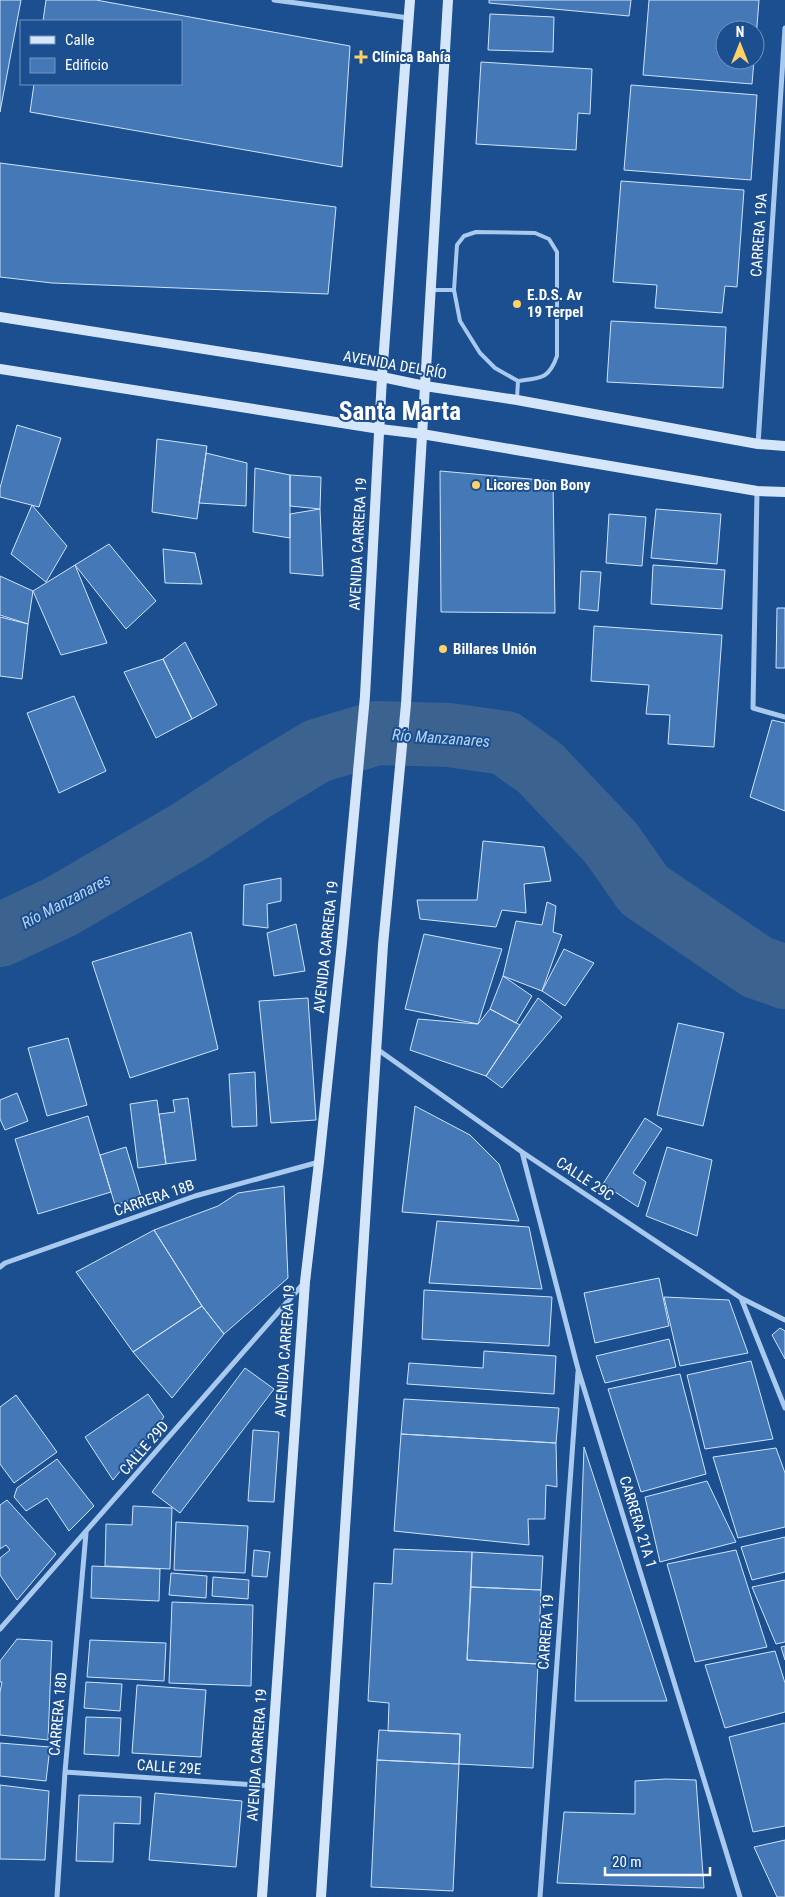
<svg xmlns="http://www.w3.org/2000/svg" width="785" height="1897" font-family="'Roboto Condensed',sans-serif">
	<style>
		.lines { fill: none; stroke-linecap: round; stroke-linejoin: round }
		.river { stroke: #3c6290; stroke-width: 64 }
		.building { fill: #4478b7; stroke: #cfe3fa }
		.service { stroke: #a9c9ee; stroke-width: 4 }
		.minor { stroke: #a9c9ee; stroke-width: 5 }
		.secondary { stroke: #d6e6fa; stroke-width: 10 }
		.poi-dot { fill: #ffd166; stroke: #1b4f8f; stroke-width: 2 }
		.labels { text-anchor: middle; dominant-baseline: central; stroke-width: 4; stroke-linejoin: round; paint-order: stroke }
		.poi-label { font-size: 15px; font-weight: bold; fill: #fff; stroke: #1b4f8f; text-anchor: start }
		.street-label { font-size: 15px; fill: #fff; stroke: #1b4f8f }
		.water-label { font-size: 16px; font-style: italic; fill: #b5d3f5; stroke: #1b4f8f }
		.town-label { font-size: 25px; font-weight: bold; fill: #fff; stroke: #1b4f8f }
	</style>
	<rect width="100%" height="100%" fill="#1b4f8f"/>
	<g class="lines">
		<path class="river" d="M0 935 60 907 187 833 251 791 317 751 377 733 449 735 505 743 540 768 611 843 644 890 757 967 785 977"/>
	</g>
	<path class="building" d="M0 0H21L0 112Z
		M46 0H96L350 46 342 167 30 112 34 84H181V21H43Z
		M489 0H631L629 16 489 3Z
		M649 0H759L755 51V30H725V60H754L752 84 643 75Z
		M490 14 554 17 553 52 488 50Z
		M481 62 592 69 590 114 578 113 576 150 476 144Z
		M631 85 757 95 751 180 624 170Z
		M0 163 336 207 328 294 52 283 0 277Z
		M621 181 744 190 737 287 725 286 722 313 655 308 657 285 613 282Z
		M611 321 726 327 723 388 607 382Z
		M17 425 61 438 39 507 0 497V488Z
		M157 439 207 446 197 519 152 512Z
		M206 453 247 463 246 506 199 503Z
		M255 468 290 475V538L253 532Z
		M440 471 553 481 555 613 441 612Z
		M290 475 321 477 320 509 290 506Z
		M32 505 67 546 46 582 11 554Z
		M320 509 323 576 290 573V514Z
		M656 509 721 514 717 564 651 558Z
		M609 514 646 517 642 566 606 563Z
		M109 544 156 601 126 629 75 565Z
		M163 549 195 553 202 584 165 583Z
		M75 565 107 643 61 655 33 591Z
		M653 565 725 570 722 609 651 604Z
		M581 571 601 572 598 611 579 609Z
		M0 576 33 591 28 624 0 615Z
		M777 608H785V668H776Z
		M0 617 28 624 22 679 0 676Z
		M594 626 722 635 714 747 668 744 670 715 646 714 649 685 591 681Z
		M185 642 217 705 192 719 163 659Z
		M163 659 192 719 156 738 124 672Z
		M74 696 106 771 59 793 27 713Z
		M772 720 785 723V811L750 797Z
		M483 841 544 847 551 881 524 884 526 913 502 910 496 927 420 919 417 900H477Z
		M281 878V901L267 904 268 928 243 925 244 885Z
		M547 902 556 906 553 932 562 935 542 991 503 976 516 921 542 925Z
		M296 924 305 971 274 976 267 933Z
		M191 932 218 1049 130 1078 92 962Z
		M424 934 502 949 478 1024 405 1009Z
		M564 949 594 963 565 1006 542 991Z
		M503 976 532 996 516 1023 490 1009Z
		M308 998 316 1120 271 1123 259 1001Z
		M538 998 562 1017 502 1088 486 1076Z
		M490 1009 520 1025 486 1076 410 1050 418 1019 478 1024Z
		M678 1023 724 1033 703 1126 657 1115Z
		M68 1038 87 1105 47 1116 28 1048Z
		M255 1072 257 1126 232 1127 229 1074Z
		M17 1093 28 1121 5 1130 0 1119V1100Z
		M188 1098 196 1160 166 1164 159 1114 175 1112 173 1100Z
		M157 1100 166 1164 138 1168 130 1104Z
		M415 1106 470 1135 499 1164 519 1221 402 1212Z
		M88 1116 111 1192 38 1214 15 1139Z
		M645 1118 662 1129 633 1173 646 1182 638 1207 603 1184Z
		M126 1147 141 1197 115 1205 100 1155Z
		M667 1147 712 1160 697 1236 646 1216Z
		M284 1186 288 1278 224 1334 202 1306 154 1230 218 1206 238 1193Z
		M437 1221 529 1227 542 1289 429 1283Z
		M154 1230 202 1306 133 1352 76 1272Z
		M659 1278 669 1326 595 1343 584 1293Z
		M424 1290 552 1297 549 1346 422 1339Z
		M664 1297 729 1300 748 1353 680 1366Z
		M202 1306 224 1334 172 1398 133 1352Z
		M780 1328 785 1331V1359L772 1335Z
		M669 1339 676 1367 605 1383 596 1356Z
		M484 1351 556 1356 554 1394 407 1384 409 1363 483 1368Z
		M751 1361 773 1439 705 1449 687 1375Z
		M245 1368 274 1389 180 1513 152 1492Z
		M680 1374 706 1474 641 1492 608 1389Z
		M148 1394 164 1417 113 1480 85 1437Z
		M16 1395 57 1452 14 1483 0 1464V1407Z
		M404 1399 559 1408 556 1443 401 1434Z
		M253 1430 279 1432 274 1502 248 1501Z
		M401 1434 556 1443 557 1487 546 1485 545 1519H528L529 1545 394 1531Z
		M584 1447 667 1701H575Z
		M776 1448 785 1473V1527L738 1538 713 1457Z
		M57 1459 94 1506 69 1531 47 1498 26 1511 14 1497 17 1488Z
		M707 1481 736 1542 660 1562 645 1497Z
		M7 1500 56 1554 17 1600 0 1575V1558L10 1550 6 1545 0 1549V1505Z
		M133 1506 172 1508 170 1569 105 1566 106 1524 132 1525Z
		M176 1522 248 1526 245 1573 174 1570Z
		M785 1537V1572L752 1580 741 1547Z
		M394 1549 472 1552 467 1660 538 1664 533 1768 459 1764 460 1734 388 1731 389 1703 368 1701 374 1583 392 1584Z
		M254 1550 270 1552 267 1577 252 1576Z
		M736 1550 767 1647 695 1662 667 1564Z
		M472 1552 543 1556 541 1590 471 1587Z
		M92 1566 160 1569 159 1601 91 1598Z
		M171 1573 207 1576 206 1598 169 1595Z
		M213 1577 249 1580 248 1599 212 1596Z
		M785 1580V1642L776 1644 752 1587Z
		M471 1587 541 1590 538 1664 467 1660Z
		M172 1602 253 1605 251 1686 169 1683Z
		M17 1639 52 1641 48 1740 0 1735V1692L2 1682H0V1661Z
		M90 1640 166 1643 164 1681 87 1677Z
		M785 1646V1660L781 1647Z
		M775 1651 785 1683V1712L725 1728 705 1665Z
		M86 1682 122 1684 120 1711 84 1708Z
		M137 1685 206 1690 201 1757 132 1753Z
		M86 1717 121 1718 119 1756 84 1754Z
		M785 1723V1826L753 1832 729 1737Z
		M379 1730 460 1734 459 1764 377 1760Z
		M0 1743 50 1747 46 1781 0 1776Z
		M377 1760 459 1764 453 1891 371 1887Z
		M666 1779 696 1780 704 1888 557 1883 564 1812 635 1814V1781Z
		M0 1785 49 1791 45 1860 0 1859Z
		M155 1793 242 1801 236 1867 149 1860Z
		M79 1795 141 1797 140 1824 114 1823 113 1862 76 1861Z
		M785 1840V1897H777L754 1847Z"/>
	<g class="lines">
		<path class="service" d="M432 290H454L460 321 480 353 495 368 518 381
			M454 290 457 245 464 236 476 232 535 233 549 239 557 252V356C549 379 541 378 518 381L517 398"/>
		<path class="minor" d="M274 0 409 18
			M758 444 785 28
			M757 491 753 708 785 717
			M377 1049 522 1152 741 1298 785 1320
			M522 1152 578 1369 740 1897
			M0 1267 5 1263 195 1196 319 1162
			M741 1298 785 1408
			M0 1629 303 1284
			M65 1772 270 1786
			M57 1897 65 1772 86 1533
			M540 1897 578 1372"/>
		<path class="secondary" d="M0 317 382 377 425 386 517 400 758 444 785 446
			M0 369 380 429 422 434 757 491 785 492
			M262 1897 305 1282 319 1162 342 943 365 696 382 377 410 0
			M321 1897 383 945 406 704 448 0"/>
	</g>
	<g class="poi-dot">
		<path d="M358.5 49.5h5v5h5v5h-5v5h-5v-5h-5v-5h5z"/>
		<circle cx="517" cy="304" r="5"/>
		<circle cx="476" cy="485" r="5"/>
		<circle cx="443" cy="649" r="5"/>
	</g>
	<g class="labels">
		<g class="poi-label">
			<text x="372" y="57">Clínica Bahía</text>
			<text x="527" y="295">E.D.S. Av<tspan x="527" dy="17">19 Terpel</tspan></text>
			<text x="486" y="485">Licores Don Bony</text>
			<text x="453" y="649">Billares Unión</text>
		</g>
		<g class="street-label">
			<text transform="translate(759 235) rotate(-86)">CARRERA 19A</text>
			<text transform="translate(395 365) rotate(10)">AVENIDA DEL RÍO</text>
			<text transform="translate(358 544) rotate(-87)">AVENIDA CARRERA 19</text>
			<text transform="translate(326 947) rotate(-84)">AVENIDA CARRERA 19</text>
			<text transform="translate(585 1179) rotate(34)">CALLE 29C</text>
			<text transform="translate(154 1198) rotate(-19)">CARRERA 18B</text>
			<text transform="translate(285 1351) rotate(-86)">AVENIDA CARRERA 19</text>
			<text transform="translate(144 1448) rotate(-49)">CALLE 29D</text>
			<text transform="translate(638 1522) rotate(73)">CARRERA 21A 1</text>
			<text transform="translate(546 1632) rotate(-86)">CARRERA 19</text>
			<text transform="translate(58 1714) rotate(-85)">CARRERA 18D</text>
			<text transform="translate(257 1755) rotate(-86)">AVENIDA CARRERA 19</text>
			<text transform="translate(169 1767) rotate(4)">CALLE 29E</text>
		</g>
		<g class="water-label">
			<text transform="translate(441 738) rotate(4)">Río Manzanares</text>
			<text transform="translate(66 901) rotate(-28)">Río Manzanares</text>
		</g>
		<g class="town-label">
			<text x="400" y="411">Santa Marta</text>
		</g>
	</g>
	<rect x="20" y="20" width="162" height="65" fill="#1b4f8f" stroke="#7695bc"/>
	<rect x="30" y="36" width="25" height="8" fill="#d6e6fa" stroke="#7695bc"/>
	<text x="65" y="45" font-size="15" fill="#ffffff">Calle</text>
	<rect x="30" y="58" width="25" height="15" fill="#4478b7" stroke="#7695bc"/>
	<text x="65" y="70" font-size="15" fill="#ffffff">Edificio</text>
	<g transform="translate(740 45)"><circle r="24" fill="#1b4f8f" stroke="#7695bc"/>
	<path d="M0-4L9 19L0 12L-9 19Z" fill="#ffd166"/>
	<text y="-8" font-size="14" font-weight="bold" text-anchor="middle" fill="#ffffff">N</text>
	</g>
	<path d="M605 1867v8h105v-8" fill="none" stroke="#ffffff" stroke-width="2.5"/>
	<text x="612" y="1867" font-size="15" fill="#ffffff" stroke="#1b4f8f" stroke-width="4" paint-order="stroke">20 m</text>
</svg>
